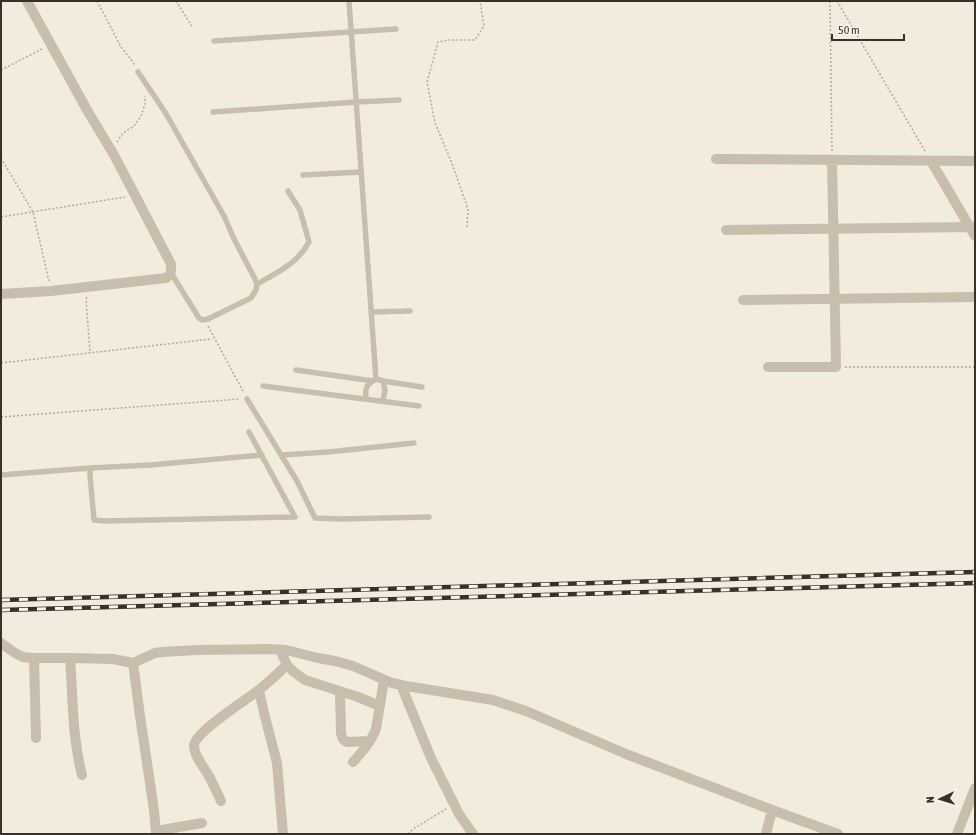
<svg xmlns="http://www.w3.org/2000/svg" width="976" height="835" font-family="'Asap Condensed',sans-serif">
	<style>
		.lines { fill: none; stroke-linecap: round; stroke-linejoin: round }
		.path { stroke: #b5a896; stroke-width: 1.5; stroke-dasharray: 2 2; stroke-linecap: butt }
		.service { stroke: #c9beac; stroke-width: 5.5 }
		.minor { stroke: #c9beac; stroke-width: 10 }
		.rail-casing { stroke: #38312a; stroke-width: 4.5 }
		.rail { stroke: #f9f5ec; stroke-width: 3; stroke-dasharray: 9; stroke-linecap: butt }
	</style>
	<rect width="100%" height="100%" fill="#f2ecdf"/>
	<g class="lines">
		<path class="path" d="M97 1 121 47 133 62 135 66
			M176 1 193 28
			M830 1 832 151
			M837 1 925 151
			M1 70 42 49
			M117 142 123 133 134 126 141 116 145 104V96
			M1 158 33 212 49 281
			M1 217 125 197
			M467 227 468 209 451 161 435 123 427 82 438 42 449 40H475L484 26 480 1
			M87 297 86 299 90 352
			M208 326 244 393
			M1 363 211 339
			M845 367H975
			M1 417 240 399
			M408 834 413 829 446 809"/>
		<path class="service" d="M349 1 376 379
			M214 41 396 29
			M138 72 165 112 224 216 234 239 255 279 257 284 256 290 251 298 208 319 202 320 199 318 171 273
			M213 112 356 102 399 100
			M303 175 361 172
			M257 284C277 273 298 263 309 242L300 210 288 191
			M371 312 410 311
			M296 370 373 381
			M383 381 422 387
			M263 386 419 406
			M247 399 297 481 315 518 339 519 429 517
			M366 399C365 387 366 385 376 379L383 381 385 390 383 401
			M249 432 295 517 104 521 94 520 90 475V468L150 465 262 455
			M282 455 328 452 414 443
			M1 475 90 468"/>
		<path class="minor" d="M716 159 975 161
			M931 161 975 236
			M726 230 975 227
			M1 294 51 291 166 278C172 274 171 270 171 264L114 155 87 110 27 1
			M743 300 975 297
			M768 367H836L832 160
			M1 643 15 653 23 657 31 658H70L113 659 133 663 155 653 162 652 197 650 268 649 286 650 318 658 335 661 353 666 392 683 406 686 493 700 526 711 626 754 772 810 838 834
			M280 650 287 665 294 672 305 680 358 697 380 706
			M34 658 36 738
			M70 658C73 697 72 737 82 775
			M133 663 140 716 154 810 156 834
			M401 685 431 758 459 814 473 834
			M259 690 264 713 277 763 283 834
			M340 692 341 733C342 738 343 741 348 742L370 741
			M353 762C362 752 371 742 376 729L384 680
			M221 801C217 792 213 784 209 776 204 768 194 755 194 746 194 732 248 699 260 689 269 682 278 673 287 665
			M156 831 202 823
			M766 834 772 810
			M957 834 975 788"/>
		<defs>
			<path id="rail" d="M1 600 975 572
				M1 610 975 583"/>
		</defs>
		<use href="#rail" class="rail-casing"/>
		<use href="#rail" class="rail"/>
	</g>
	<rect width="976" height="835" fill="none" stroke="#38312a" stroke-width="4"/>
	<g transform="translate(940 799) rotate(266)" stroke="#f9f5ec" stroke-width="3" paint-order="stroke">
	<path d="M0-3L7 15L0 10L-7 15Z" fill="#38312a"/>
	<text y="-6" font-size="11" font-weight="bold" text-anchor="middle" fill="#38312a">N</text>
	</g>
	<path d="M832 34v6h72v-6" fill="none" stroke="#38312a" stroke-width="2"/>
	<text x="838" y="34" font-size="12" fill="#38312a" stroke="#f9f5ec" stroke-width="3" paint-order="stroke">50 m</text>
</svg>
